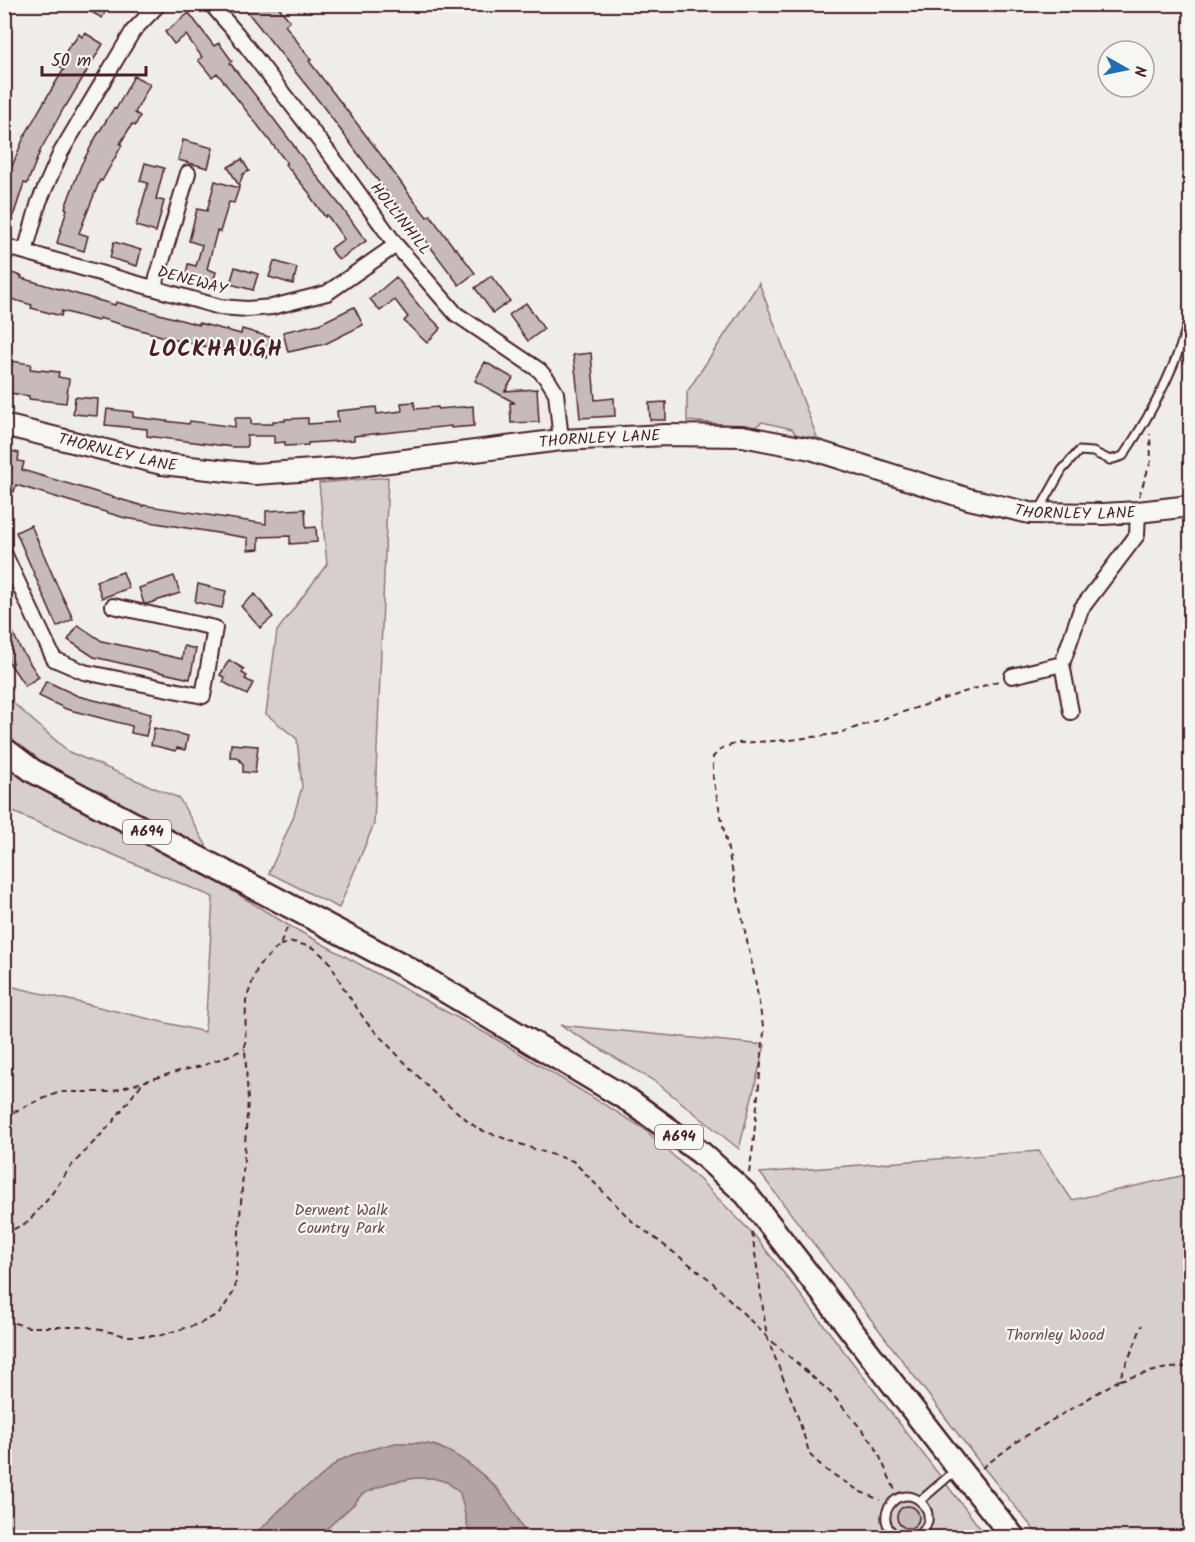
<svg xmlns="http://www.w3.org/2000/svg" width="1195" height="1542" font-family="Kalam,sans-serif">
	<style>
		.green { fill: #d7cfce; stroke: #90777c; stroke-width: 1.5 }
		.water { fill: #b4a4a5; stroke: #8a6f74; stroke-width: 1.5 }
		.building { fill: #c6babb; stroke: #4a1f2b; stroke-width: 1.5 }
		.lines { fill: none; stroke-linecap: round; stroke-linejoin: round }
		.lane-casing { stroke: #4a1f2b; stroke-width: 11 }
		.street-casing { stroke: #4a1f2b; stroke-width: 18 }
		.secondary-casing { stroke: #4a1f2b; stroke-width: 24 }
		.primary-casing { stroke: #4a1f2b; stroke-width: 27 }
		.path { stroke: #4a1f2b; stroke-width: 2; stroke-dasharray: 6 4.5; stroke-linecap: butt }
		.lane { stroke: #f6f6f2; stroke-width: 7 }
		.street { stroke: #f6f6f2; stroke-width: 14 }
		.secondary { stroke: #f6f6f2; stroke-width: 20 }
		.primary { stroke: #f6f6f2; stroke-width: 22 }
		.labels { text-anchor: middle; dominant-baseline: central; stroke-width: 4.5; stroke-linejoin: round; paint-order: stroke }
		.shield { fill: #f6f6f2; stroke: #7e6067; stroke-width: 1.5 }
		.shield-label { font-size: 15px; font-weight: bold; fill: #4a1f2b }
		.street-label { font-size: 16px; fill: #4a1f2b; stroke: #f6f6f2 }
		.park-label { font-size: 16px; fill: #6d4b54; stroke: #f6f6f2 }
		.district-label { font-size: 22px; font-weight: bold; letter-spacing: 1.5px; fill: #4a1f2b; stroke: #f6f6f2 }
	</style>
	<rect width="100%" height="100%" fill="#efedea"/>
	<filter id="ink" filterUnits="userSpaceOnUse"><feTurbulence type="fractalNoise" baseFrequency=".0167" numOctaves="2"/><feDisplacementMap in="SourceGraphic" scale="12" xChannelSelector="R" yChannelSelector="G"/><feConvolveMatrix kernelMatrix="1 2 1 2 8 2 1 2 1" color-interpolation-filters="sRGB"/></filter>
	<g filter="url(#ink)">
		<path class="green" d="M759 283 818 440 797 436 792 429 762 422 755 427 687 421V392Z
			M388 477 374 824 339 908 269 873 293 818 302 787 297 739 266 714 277 631 327 564 319 483Z
			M4 695 69 752 179 798 206 845 213 879 288 925 498 1040 643 1128 702 1182 756 1237 987 1537H528L511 1508 498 1489 483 1475 453 1454 437 1446 420 1443H396L352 1455 339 1461 317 1480 296 1494 265 1525 250 1537H5V985L205 1032 213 897 13 812 5 804Z
			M560 1025 765 1045 739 1149 656 1082Z
			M1039 1151 1072 1200 1190 1174V1537H1040L983 1467 760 1173Z
			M415 1478H433L447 1482 461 1493 469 1532 471 1537 313 1538 324 1531 354 1504 362 1494 388 1483Z"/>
		<path class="water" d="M396 1443C410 1443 424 1442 438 1447 464 1456 498 1485 512 1509 517 1518 522 1528 528 1537H471L469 1532 460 1493 447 1482 433 1478H415L388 1483 362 1494 354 1504 324 1531 313 1537H250L265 1525 296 1494 317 1480 339 1461 352 1455 368 1450Z"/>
		<path class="building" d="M77 4H109L102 18Z
			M241 4H276L290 21 285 25 311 60 309 61 381 155 412 198 427 217 430 215 455 249 456 248 475 273 459 285 411 221 410 222 393 201 322 105Z
			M189 13 214 46 219 43 232 61 230 63 273 118 295 147H294L343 209 366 241 339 260 330 249 344 239 327 215 325 217 310 196 311 195 285 164 287 163 217 73 212 77 198 60 202 57 186 35 174 44 165 32Z
			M85 33 103 44 66 106H65L40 151 27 184 24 183 7 235H4V186L24 137 41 107 64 69 58 65 71 43H73L79 34 82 37Z
			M134 76 150 84 135 113 140 116 135 126 132 124 120 144 122 145 102 181 100 180 79 233 88 236 84 251 57 243 67 209 65 208 81 165 96 137 114 108 116 109Z
			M183 140 213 148 208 168 178 160Z
			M242 159 249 171 243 174 239 186 228 167Z
			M145 163 164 168 156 199 164 201 156 232 136 226 148 183 140 181Z
			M215 181 239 188 234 203 229 202 220 232 217 231 207 269 216 272 212 287 185 280 188 264 196 266 202 245 189 241 197 209 207 211Z
			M114 242 141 250 137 266 110 258Z
			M274 261 297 268 293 284 269 277Z
			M235 267 258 274 253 290 230 284Z
			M4 271 22 276 21 278 115 305 116 302 199 325V323L241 334 242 329 273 338 267 358 225 346 224 351 182 341V342L99 318 98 321 62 311 61 316 31 308 32 305 4 297Z
			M491 276 510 301 493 313 475 288Z
			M396 277 420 307 441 328 427 343 404 321 408 317 395 300 380 311 370 299Z
			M526 303 544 329 528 341 509 315Z
			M354 307 363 325 325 344 288 352 283 332 319 324Z
			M591 353 595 400 614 398 615 416 580 418 576 376 573 355Z
			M11 361 31 364 30 369 59 372 58 377 69 379 66 403 29 399V396L4 392V377H8Z
			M485 362 513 378 505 391 537 389 539 422 511 423 510 403H515L475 381Z
			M75 397 98 399 97 416 73 414Z
			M414 402 415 409 438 407V409L473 406 474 426 451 428V426L354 436V440L308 443V445L285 446V442L274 443V436H247V447H233L147 436V429L105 425 107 409 133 412V417L189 424 190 421 235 427V418H251V424H273V421H285V419L308 418V424L338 422 337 411 376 407 377 414 402 411 401 403Z
			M666 402V420H650L649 403Z
			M4 449 19 453 18 461 24 462 22 470 143 506V505L266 524V511L305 509 306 528 316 527 317 542 290 544V536L259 537V549L248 550V538L125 518 16 485 14 492 4 490Z
			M31 525 57 585 73 619 57 627 16 532Z
			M123 572 129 588 102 598 96 581Z
			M174 576 180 593 147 604H144L139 588Z
			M198 584 226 591 222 608 195 602Z
			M255 594 273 617 260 628 241 606Z
			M4 613 20 648 39 677 25 686 4 655Z
			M78 625 102 641 182 659 184 646 196 649 190 679 94 657 68 640Z
			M229 660 244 669 242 673 247 676 245 679 253 683 247 695 223 682 225 678 220 675Z
			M46 681 78 696 151 714 146 736 131 733 132 726 66 709 39 696Z
			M154 728 188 736 185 750 177 748 176 751 151 745Z
			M231 744 258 746 255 773 243 772V764L237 757H230Z
			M897 1517a11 11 0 1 1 22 0a11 11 0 1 1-22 0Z"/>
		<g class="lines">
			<defs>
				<path id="lane" d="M1039 511 1062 470 1079 451 1093 452 1110 460 1123 456C1152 413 1178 365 1190 314
					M920 1501 956 1470
					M900 1538C867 1520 899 1480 922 1503 927 1508 929 1514 928 1521 926 1529 920 1535 912 1538"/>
				<path id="street" d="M211 4 237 34 339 166 396 245 456 314 539 370 548 380 556 393 561 440
					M4 246 220 307 247 309 272 307 327 293 396 245
					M25 252 39 202 61 152 133 31 159 4
					M154 288 188 173
					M4 553 54 659 84 672 203 696 215 628 113 606
					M1062 664 1071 712
					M1012 676 1062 664 1081 609 1137 535 1138 512"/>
				<g id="secondary">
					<path id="s1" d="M4 425 162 464 255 474 342 468 561 440 666 435 742 436 811 449 969 499 1030 513 1103 514 1138 512 1190 506"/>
				</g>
				<path id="primary" d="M4 749 33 771 402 965 630 1101 701 1153 746 1194 958 1468 1014 1538"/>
			</defs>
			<use href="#lane" class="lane-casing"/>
			<use href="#street" class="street-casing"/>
			<use href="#secondary" class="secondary-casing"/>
			<use href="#primary" class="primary-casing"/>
			<path class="path" d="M1139 496 1151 461 1150 434
				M280 945 294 942 314 948 329 961 344 989 367 1023 433 1092 478 1129 537 1150 573 1161 632 1221 709 1279 767 1337 831 1393 874 1444 895 1490
				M4 1117 30 1104 60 1092H109L179 1071 202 1066 245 1049
				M749 1173 753 1147 764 1032 755 979 713 778V757L722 748 738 743 790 740 836 734 1001 680
				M752 1232 767 1337 796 1411 810 1455 826 1470 861 1492 880 1500
				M4 1234 28 1222 48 1199 72 1165 112 1123 143 1082
				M4 1320 28 1327H88L127 1336H158L199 1324 220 1313 235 1290 248 1100 245 1049 246 1000 258 966 280 945 288 925
				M1120 1380 1162 1369 1190 1366
				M982 1468 1019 1440 1119 1380 1134 1346 1142 1325"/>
			<use href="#lane" class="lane"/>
			<use href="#street" class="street"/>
			<use href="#secondary" class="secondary"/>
			<use href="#primary" class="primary"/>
		</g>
	</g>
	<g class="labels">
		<g class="shield">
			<rect x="123" y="820" width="48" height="24" rx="4.5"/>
			<rect x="655" y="1125" width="48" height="24" rx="4.5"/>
		</g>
		<g class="shield-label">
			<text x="147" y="832">A694</text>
			<text x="679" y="1137">A694</text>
		</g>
		<g class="street-label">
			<text transform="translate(400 219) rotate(52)">HOLLINHILL</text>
			<text transform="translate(192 281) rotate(15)">DENEWAY</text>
			<text stroke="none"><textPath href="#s1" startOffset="603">THORNLEY LANE</textPath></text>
			<text stroke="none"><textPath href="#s1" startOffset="117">THORNLEY LANE</textPath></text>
			<text stroke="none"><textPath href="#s1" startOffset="1089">THORNLEY LANE</textPath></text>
		</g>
		<g class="park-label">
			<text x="341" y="1210">Derwent Walk<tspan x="341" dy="18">Country Park</tspan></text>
			<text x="1055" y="1335">Thornley Wood</text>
		</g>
		<g class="district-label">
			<text x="216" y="350">LOCKHAUGH</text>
		</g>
	</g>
	<rect width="1195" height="1542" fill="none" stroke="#f6f6f2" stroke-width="24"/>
	<rect x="12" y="12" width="1171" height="1518" fill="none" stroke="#4a1f2b" stroke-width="2" filter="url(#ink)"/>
	<g transform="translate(1126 69) rotate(99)"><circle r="28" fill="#f6f6f2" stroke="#b1a0a2" stroke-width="1.5"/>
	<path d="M0-4.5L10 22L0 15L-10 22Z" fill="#1f6fb2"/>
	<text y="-9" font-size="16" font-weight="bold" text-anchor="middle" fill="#4a1f2b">N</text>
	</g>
	<path d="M42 66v9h104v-9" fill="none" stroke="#4a1f2b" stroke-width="3"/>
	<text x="51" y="66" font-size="18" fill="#4a1f2b" stroke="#f6f6f2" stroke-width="4.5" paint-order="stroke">50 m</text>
</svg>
